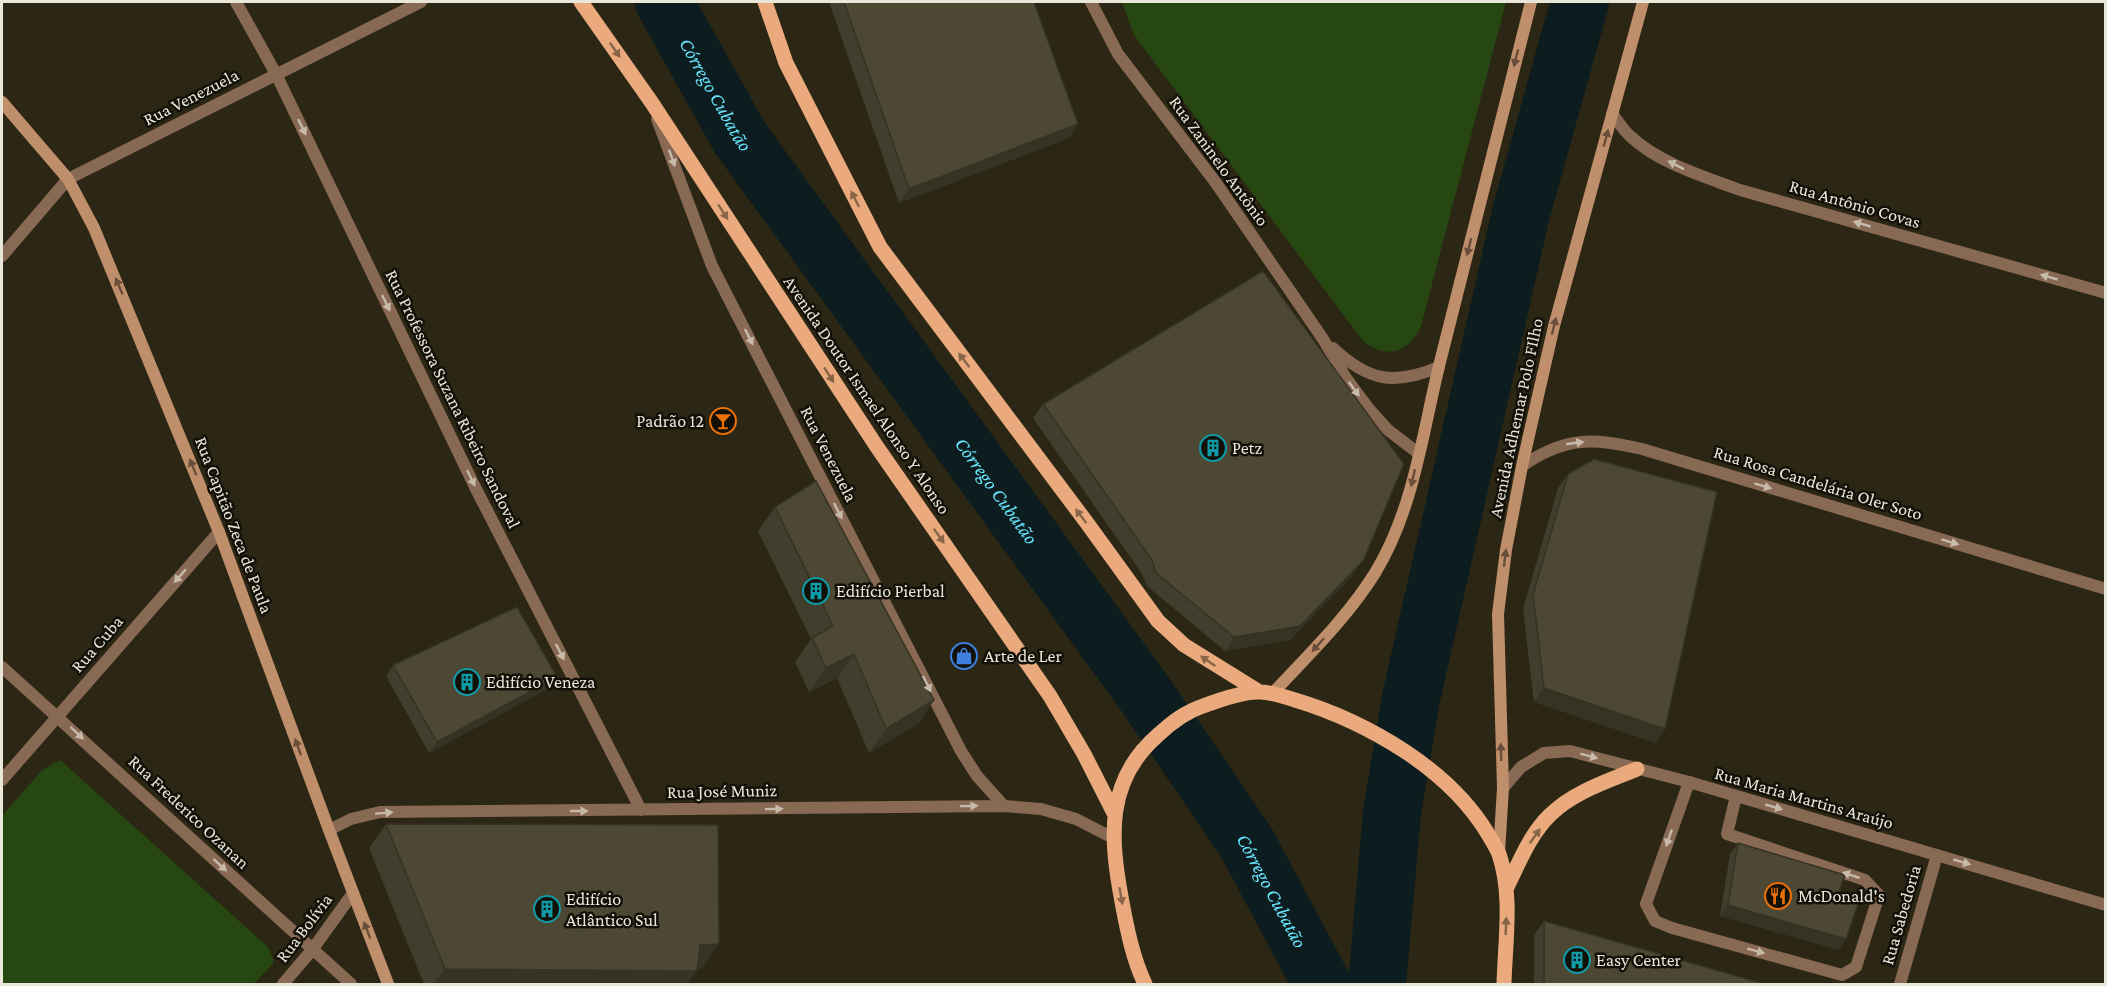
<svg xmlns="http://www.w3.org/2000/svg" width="2107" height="986" font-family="'Crimson Pro',serif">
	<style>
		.green { fill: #264711 }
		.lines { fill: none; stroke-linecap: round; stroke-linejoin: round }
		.river { stroke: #0c1c1f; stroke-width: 58 }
		.lane { stroke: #886954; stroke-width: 12 }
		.street { stroke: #886954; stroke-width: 12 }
		.secondary { stroke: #bf8e6b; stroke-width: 12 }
		.primary { stroke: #eaaa7d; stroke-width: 15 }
		.wall { fill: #423e2d }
		.shaded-wall { fill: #363224 }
		.building { fill: #4d4834; stroke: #363224; stroke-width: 1.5 }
		.oneway { fill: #896548 }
		.oneway2 { fill: #694f3a }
		.oneway3 { fill: #c7baab }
		.labels { text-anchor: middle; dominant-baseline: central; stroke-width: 5; stroke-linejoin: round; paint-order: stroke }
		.street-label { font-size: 18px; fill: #e9e6da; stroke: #131008 }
		.poi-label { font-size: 18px; fill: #e9e6da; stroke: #131008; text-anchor: start }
		.water-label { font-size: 20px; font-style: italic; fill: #67e3fb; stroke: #131008 }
	</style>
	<rect width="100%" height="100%" fill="#2c2714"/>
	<path class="green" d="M1122 2H1506L1421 326C1409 353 1386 360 1363 341L1134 35Z
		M60 760 268 947 274 962 254 984H2V816L42 770Z"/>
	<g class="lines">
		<g class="river">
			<path id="s1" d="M664 2 740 138 1145 694 1246 842 1322 984"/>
			<path d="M1377 984 1392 813 1411 698 1521 213 1580 2"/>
		</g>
		<path class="lane" d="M1689 782 1646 904 1655 921 1672 928 1842 975 1856 967 1879 895 1865 880 1727 834 1736 796"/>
		<path class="street" d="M236 2 276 74 475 487 641 810
			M1091 2 1118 54 1216 183 1323 339 1346 378 1369 409 1388 430 1418 453
			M1612 114C1618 121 1623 130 1630 136 1660 164 1703 176 1740 190L2106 293
			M657 119 712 266 961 751 977 776 1004 806
			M2 256 68 179 421 2
			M1333 348C1368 381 1394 386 1439 367
			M1522 466C1566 436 1592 438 1642 449L2106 589
			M2 667 351 984
			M2 780 219 532
			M1503 788 1521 767 1544 753 1570 751 1689 782 2106 905
			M329 830 351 819 380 812 1004 806 1041 809 1076 819 1113 838
			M283 984 312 950 353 893
			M1900 984 1937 855"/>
		<path class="secondary" d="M2 102 68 179 94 228 219 532 329 830 388 984
			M1272 694C1308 655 1347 618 1375 573 1413 511 1422 436 1439 366 1469 244 1500 123 1531 2
			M1499 853 1503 788 1498 614 1506 550 1522 466 1554 326 1643 2"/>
		<path class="primary" d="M581 2 652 103 877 447 1050 696 1084 754 1114 813
			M765 2 786 63 880 247 1087 523 1158 621 1184 645 1258 691
			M1507 887C1519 863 1530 834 1550 815 1573 792 1608 781 1637 769
			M1145 984C1133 959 1127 929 1122 902 1110 838 1105 781 1158 735 1172 722 1185 712 1203 706 1219 700 1244 691 1260 692 1272 692 1284 697 1295 700 1335 712 1371 729 1406 752 1439 774 1467 799 1488 834 1492 841 1496 847 1499 854 1513 895 1505 942 1504 984"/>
	</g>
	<path class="wall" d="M829 2H1034L1069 138 899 203Z
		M1043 404 1353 575 1290 640 1225 651 1147 586 1142 574 1033 418Z
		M1568 474 1656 743 1534 702 1523 609 1558 488Z
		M775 507 934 700 918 724 869 753 837 678 809 692 795 662 811 639 758 531Z
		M393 665 557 677 549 688 429 753 386 676Z
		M386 824 702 968 697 969 688 984H424L369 848Z
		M1738 843 1838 894 1839 950 1720 916 1730 854Z
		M1544 921 1765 984H1534V935Z"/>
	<path class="shaded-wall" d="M1078 124 1069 138 899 203 909 189Z
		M1363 561 1353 575 1290 640 1225 651 1234 637Z
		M854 654 837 678 809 692 826 668Z
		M557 677 549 688 429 753 437 742Z
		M1544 688 1665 729 1656 743 1534 702Z
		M934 700 918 724 869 753 886 729Z
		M1728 905 1846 939 1839 950 1720 916Z
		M719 944 702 968 683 969 700 945Z
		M445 969 697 971 688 984H434Z"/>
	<path class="building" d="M844 2H1034L1078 124 909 189Z
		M1263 271 1404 464 1363 561 1300 626 1234 637 1156 573 1152 560 1043 404Z
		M1594 459 1717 492 1665 729 1544 688 1533 595 1568 474Z
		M816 481 934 700 886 729 854 654 826 668 812 638 833 626 775 507Z
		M517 607 557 677 437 742 393 665Z
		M386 824 718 825 719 944 700 945 697 971 445 969Z
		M1738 843 1845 875 1838 894 1859 901 1846 939 1728 905Z
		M1544 921 1765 984H1544Z"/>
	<defs><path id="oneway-solid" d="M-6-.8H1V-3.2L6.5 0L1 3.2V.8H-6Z" transform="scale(1.5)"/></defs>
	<g class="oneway">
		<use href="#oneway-solid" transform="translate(615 50) rotate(55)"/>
		<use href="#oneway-solid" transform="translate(855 199) rotate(-117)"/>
		<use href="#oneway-solid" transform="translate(723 212) rotate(57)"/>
		<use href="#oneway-solid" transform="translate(964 360) rotate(-127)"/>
		<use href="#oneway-solid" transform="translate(829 375) rotate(57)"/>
		<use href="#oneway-solid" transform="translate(1081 516) rotate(-127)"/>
		<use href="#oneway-solid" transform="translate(939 536) rotate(55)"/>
		<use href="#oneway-solid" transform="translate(1208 661) rotate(-146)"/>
		<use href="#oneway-solid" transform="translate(1535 836) rotate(-54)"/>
		<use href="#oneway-solid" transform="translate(1121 896) rotate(80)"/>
		<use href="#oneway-solid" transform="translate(1506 926) rotate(-88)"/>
	</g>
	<g class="oneway2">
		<use href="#oneway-solid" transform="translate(1516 58) rotate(104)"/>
		<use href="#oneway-solid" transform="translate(1606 138) rotate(-75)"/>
		<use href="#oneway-solid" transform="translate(1469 247) rotate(104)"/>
		<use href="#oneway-solid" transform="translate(119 286) rotate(-113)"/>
		<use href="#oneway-solid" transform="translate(1554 326) rotate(-76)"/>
		<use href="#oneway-solid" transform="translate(193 467) rotate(-112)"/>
		<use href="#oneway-solid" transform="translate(1413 478) rotate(103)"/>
		<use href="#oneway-solid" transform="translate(1505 558) rotate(-83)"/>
		<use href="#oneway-solid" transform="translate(1318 645) rotate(132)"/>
		<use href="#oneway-solid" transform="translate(298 747) rotate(-110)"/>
		<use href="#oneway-solid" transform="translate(1501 752) rotate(-92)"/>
		<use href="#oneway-solid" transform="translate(367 930) rotate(-111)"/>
	</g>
	<g class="oneway3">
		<use href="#oneway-solid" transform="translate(302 127) rotate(64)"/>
		<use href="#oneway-solid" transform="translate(672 158) rotate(70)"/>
		<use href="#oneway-solid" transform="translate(1676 165) rotate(-153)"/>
		<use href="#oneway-solid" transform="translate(1862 224) rotate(-164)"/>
		<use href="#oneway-solid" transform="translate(2049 277) rotate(-164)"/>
		<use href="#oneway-solid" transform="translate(386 303) rotate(64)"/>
		<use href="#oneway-solid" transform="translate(749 337) rotate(63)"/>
		<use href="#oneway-solid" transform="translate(1354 389) rotate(54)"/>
		<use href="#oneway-solid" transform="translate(1575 443) rotate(-8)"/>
		<use href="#oneway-solid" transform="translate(471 478) rotate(64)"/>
		<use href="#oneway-solid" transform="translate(1763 486) rotate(17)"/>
		<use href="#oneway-solid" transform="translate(838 511) rotate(63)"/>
		<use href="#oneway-solid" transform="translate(1950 542) rotate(17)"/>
		<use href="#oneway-solid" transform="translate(180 576) rotate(131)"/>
		<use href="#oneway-solid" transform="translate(560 652) rotate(63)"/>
		<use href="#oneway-solid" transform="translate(927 684) rotate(63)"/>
		<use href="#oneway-solid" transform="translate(77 733) rotate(43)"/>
		<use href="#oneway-solid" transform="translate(1589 756) rotate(15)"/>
		<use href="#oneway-solid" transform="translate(969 806) rotate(-1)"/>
		<use href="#oneway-solid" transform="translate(1774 807) rotate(16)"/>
		<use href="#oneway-solid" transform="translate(774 809) rotate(-1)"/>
		<use href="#oneway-solid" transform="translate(579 811)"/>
		<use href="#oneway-solid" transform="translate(384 813) rotate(-4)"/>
		<use href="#oneway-solid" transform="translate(1669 838) rotate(109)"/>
		<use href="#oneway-solid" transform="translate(1962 862) rotate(16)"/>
		<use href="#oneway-solid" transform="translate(220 865) rotate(43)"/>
		<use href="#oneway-solid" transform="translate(1851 875) rotate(-162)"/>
		<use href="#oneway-solid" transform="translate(1756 951) rotate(15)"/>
	</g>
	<defs>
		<symbol id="bar-ring" viewBox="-11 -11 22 22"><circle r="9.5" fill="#131008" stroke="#e8710a" stroke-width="1.5"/><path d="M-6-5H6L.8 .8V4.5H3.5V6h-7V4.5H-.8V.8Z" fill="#e8710a"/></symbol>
		<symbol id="building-ring" viewBox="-11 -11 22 22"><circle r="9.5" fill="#131008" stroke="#0f9aa8" stroke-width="1.5"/><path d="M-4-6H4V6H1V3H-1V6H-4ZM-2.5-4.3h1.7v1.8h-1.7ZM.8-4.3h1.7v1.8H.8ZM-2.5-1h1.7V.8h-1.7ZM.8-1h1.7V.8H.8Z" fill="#0f9aa8"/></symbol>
		<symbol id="shop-ring" viewBox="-11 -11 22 22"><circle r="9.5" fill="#131008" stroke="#3f7fe0" stroke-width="1.5"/><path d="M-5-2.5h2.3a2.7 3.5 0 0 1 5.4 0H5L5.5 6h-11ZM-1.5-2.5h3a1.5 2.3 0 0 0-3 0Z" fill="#3f7fe0"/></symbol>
		<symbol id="restaurant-ring" viewBox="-11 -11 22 22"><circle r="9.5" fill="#131008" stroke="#e8710a" stroke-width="1.5"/><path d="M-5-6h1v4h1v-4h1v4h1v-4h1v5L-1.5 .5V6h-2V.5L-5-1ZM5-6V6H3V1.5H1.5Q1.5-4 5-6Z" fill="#e8710a"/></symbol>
	</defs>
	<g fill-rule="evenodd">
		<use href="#bar-ring" x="708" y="406" width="30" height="30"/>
		<use href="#building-ring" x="1198" y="433" width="30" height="30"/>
		<use href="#building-ring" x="801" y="576" width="30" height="30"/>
		<use href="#shop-ring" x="949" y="641" width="30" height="30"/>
		<use href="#building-ring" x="452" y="667" width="30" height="30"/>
		<use href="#restaurant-ring" x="1763" y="881" width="30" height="30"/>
		<use href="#building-ring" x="532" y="894" width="30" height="30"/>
		<use href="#building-ring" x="1562" y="945" width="30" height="30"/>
	</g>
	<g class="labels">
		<g class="street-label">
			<text transform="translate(191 97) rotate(-27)">Rua Venezuela</text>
			<text transform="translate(1219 161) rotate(54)">Rua Zaninelo Antônio</text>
			<text transform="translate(1855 204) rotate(16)">Rua Antônio Covas</text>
			<text transform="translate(867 395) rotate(56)">Avenida Doutor Ismael Alonso Y Alonso</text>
			<text transform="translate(453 399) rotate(64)">Rua Professora Suzana Ribeiro Sandoval</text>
			<text transform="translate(1516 418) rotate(-78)">Avenida Adhemar Polo FIlho</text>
			<text transform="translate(829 454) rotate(63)">Rua Venezuela</text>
			<text transform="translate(1818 483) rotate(17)">Rua Rosa Candelária Oler Soto</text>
			<text transform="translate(234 525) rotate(69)">Rua Capitão Zeca de Paula</text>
			<text transform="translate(97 644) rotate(-49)">Rua Cuba</text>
			<text transform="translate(722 791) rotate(-1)">Rua José Muniz</text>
			<text transform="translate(1804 798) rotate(16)">Rua Maria Martins Araújo</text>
			<text transform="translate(189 812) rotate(43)">Rua Frederico Ozanan</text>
			<text transform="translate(1901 915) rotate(-74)">Rua Sabedoria</text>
			<text transform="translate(304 928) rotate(-53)">Rua Bolívia</text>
		</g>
		<g class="poi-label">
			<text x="704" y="421" text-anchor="end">Padrão 12</text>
			<text x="1232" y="448">Petz</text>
			<text x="836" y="591">Edifício Pierbal</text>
			<text x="984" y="656">Arte de Ler</text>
			<text x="486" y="682">Edifício Veneza</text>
			<text x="1798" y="896">McDonald's</text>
			<text x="566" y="899">Edifício<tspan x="566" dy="21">Atlântico Sul</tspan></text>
			<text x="1596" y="960">Easy Center</text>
		</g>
		<g class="water-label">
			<text stroke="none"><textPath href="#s1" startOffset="106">Córrego Cubatão</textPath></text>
			<text stroke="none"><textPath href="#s1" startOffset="592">Córrego Cubatão</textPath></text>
			<text stroke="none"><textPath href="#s1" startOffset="1078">Córrego Cubatão</textPath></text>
		</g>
	</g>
	<rect width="2107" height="986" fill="none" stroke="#e9e6da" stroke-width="6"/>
</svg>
